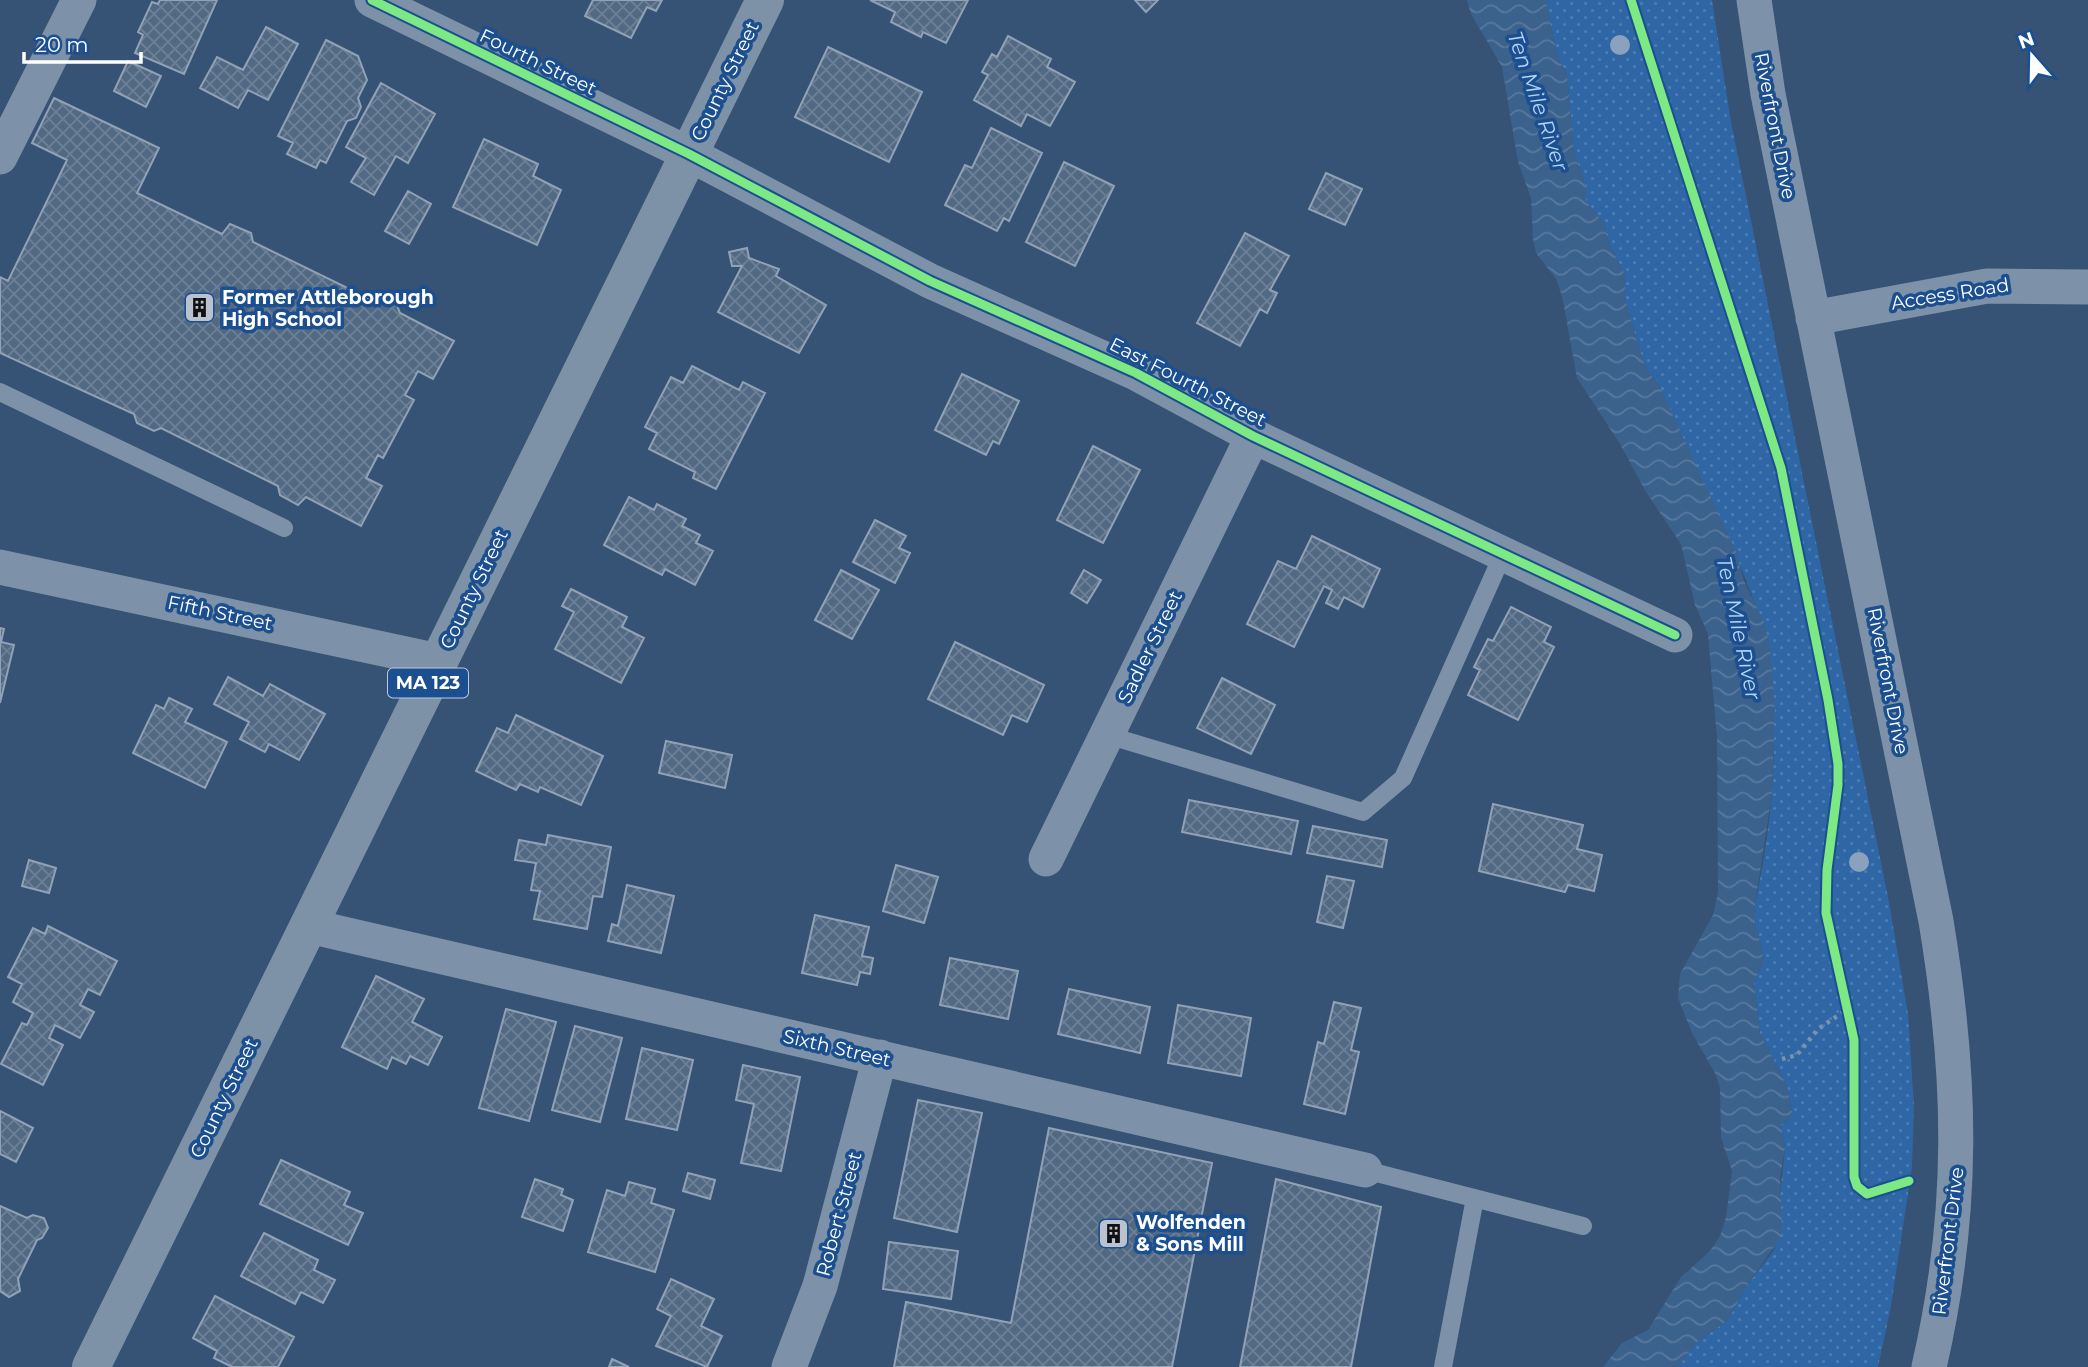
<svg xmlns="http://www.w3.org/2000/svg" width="2088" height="1367" font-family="Montserrat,sans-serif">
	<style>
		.park { fill: url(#park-dots) }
		.water { fill: url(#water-waves) }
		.building { fill: url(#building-cross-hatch); stroke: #92a2b6; stroke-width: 2 }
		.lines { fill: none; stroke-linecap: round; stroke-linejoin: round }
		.path { stroke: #7d92a8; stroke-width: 4.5; stroke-dasharray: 3.5 5; stroke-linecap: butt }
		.lane { stroke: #7d92a8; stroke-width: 18 }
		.street { stroke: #7d92a8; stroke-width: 35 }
		.highway { stroke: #7e92a7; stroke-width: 38 }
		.cycleway-casing { stroke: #1b4f8f; stroke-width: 13 }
		.cycleway { stroke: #7ce984; stroke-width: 9 }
		.tree { fill: #8aa2be }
		.labels { text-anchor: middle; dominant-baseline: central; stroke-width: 7; stroke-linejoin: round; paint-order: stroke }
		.shield { fill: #1b4f8f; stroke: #bbcadd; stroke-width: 2 }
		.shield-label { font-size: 18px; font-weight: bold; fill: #fff }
		.street-label { font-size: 19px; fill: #fff; stroke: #1b4f8f }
		.poi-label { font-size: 19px; font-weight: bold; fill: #fff; stroke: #1b4f8f; text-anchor: start }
		.water-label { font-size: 21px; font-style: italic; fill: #b5d3f5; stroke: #1b4f8f }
	</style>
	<defs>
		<pattern id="park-dots" width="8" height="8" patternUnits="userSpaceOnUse" patternTransform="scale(1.75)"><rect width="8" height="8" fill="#2f66a5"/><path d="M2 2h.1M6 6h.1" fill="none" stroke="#4e7db2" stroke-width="1.8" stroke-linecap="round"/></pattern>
		<pattern id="water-waves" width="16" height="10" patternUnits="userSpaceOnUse" patternTransform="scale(1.75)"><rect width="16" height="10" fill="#3b618d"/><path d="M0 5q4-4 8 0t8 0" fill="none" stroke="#58799e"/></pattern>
		<pattern id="building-cross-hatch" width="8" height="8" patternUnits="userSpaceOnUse" patternTransform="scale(1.75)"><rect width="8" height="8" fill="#526984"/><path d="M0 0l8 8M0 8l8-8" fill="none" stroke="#6c8096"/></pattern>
	</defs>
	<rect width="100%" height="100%" fill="#365274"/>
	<path class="park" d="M1546 0H1712L1731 122 1889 902 1908 1014 1914 1105 1912 1167 1891 1306 1878 1367H1678L1696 1343 1728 1320 1745 1288 1774 1250 1785 1148 1781 1124 1788 1121 1792 1112 1787 1086 1760 1033 1754 984 1763 961 1762 950 1754 919 1755 905C1773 818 1782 730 1764 642 1761 629 1759 614 1754 601 1727 527 1688 457 1658 383L1647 371 1639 349 1625 298V275L1609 243 1604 224 1586 201V186L1574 153 1567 74 1557 56Z"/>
	<path class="water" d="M1467 0H1546L1557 56 1567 74 1574 153 1586 186V201L1604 224 1609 243 1625 275V298L1639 349 1647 371 1658 383 1735 549 1744 581 1765 624 1770 647 1775 710 1772 793 1755 905 1754 919 1762 950 1763 961 1754 984 1760 1033 1787 1086 1792 1112 1788 1121 1781 1124 1785 1148 1780 1178 1782 1227 1779 1240 1745 1288 1728 1320 1696 1343 1678 1367H1603L1622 1343 1648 1330 1681 1277 1710 1251 1720 1236 1726 1217 1732 1171 1721 1138 1720 1089 1716 1075 1692 1033 1678 998 1680 974 1713 915 1718 892 1717 739 1708 634 1695 605 1681 544 1646 492 1620 444 1577 378 1562 296 1556 279 1536 253 1533 240 1531 198 1518 162 1502 67 1471 14Z"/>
	<path class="building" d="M160 0H217L184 74 135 53 143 35 138 32 152 2 158 4Z
		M593 0H662L656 11 647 7 631 38 585 16Z
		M870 0H968L946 43 923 32 921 37 891 22 895 12Z
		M1135 0H1158L1146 12Z
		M266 27 298 44 268 100 248 90 238 108 200 88 217 57 243 70Z
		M1008 36 1051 59 1047 67 1075 82 1050 126 1027 114 1021 126 974 100 988 75 982 72 992 54 997 57Z
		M326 40 358 56 367 80 358 98 361 107 356 118 347 121 326 163 320 160 316 168 287 154 293 143 278 136Z
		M828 47 922 92 889 162 795 117Z
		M128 61 161 76 146 107 114 91Z
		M381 83 435 114 408 163 396 156 374 195 351 182 366 158 346 147Z
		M54 98 159 148 137 193 222 234 230 224 251 233 253 242 370 299 378 296 396 303 400 313 454 341 433 379 418 371 405 395 414 400 383 458 378 455 366 478 382 486 361 526 306 497 298 505 280 495 278 486 161 428 154 431 137 423 134 414 0 353V277L8 281 67 160 32 143Z
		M991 128 1042 153 1009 221 1004 218 997 231 945 205 965 165 972 168Z
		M484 139 538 164 533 176 561 190 537 245 453 207Z
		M1064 162 1114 186 1075 266 1026 242Z
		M1326 173 1362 189 1345 225 1309 209Z
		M408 191 431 204 409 244 385 231Z
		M1245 233 1289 256 1270 290 1277 293 1267 313 1260 309 1240 346 1197 323Z
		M747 248 749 258 779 269 776 276 826 305 799 353 718 312 742 266H732L729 252Z
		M692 366 739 390 743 382 765 393 716 489 693 478 695 472 649 449 657 433 645 427 671 377 683 383Z
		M962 374 1019 401 999 444 993 441 986 455 935 430Z
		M1093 446 1140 470 1103 543 1057 520Z
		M629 497 654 510 657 504 686 519 682 526 700 535 696 543 713 551 695 585 665 569 662 575 604 545Z
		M875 520 906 536 899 548 910 553 895 583 853 562Z
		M1312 536 1380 569 1363 607 1344 597 1338 609 1326 603 1332 590 1324 586 1294 647 1247 624 1278 561 1296 569Z
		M841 570 879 590 852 639 815 620Z
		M1084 570 1101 580 1087 603 1071 593Z
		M571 589 627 617 622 627 644 638 621 683 555 649 574 612 562 606Z
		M1511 607 1551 627 1544 642 1554 647 1518 720 1468 695 1480 670 1474 667 1488 639 1493 641Z
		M0 628 4 629 1 642 14 645 0 703Z
		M955 642 1044 685 1027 722 1012 715 1003 735 928 699Z
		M228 677 263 696 270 684 325 714 299 760 269 744 265 752 240 739 249 722 214 704Z
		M1222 678 1275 705 1251 754 1197 728Z
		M169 698 192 709 185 722 227 742 205 788 133 753 156 705 164 709Z
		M516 715 603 756 581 805 540 787 538 792 520 784 516 790 476 771 497 728 508 733Z
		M666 741 732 755 725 788 659 773Z
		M1189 800 1298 821 1291 854 1182 832Z
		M1493 804 1583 825 1577 849 1602 855 1594 891 1568 885 1565 892 1479 871Z
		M1313 826 1387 840 1382 867 1307 853Z
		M548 835 611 847 602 897 593 896 587 929 534 919 540 891 531 890 536 863 515 860 519 840 546 845Z
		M29 860 56 868 49 893 22 886Z
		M896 865 938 877 924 923 883 911Z
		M1327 876 1354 881 1343 928 1317 922Z
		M627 885 674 896 661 953 608 941 612 924 618 926Z
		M815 915 869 927 862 956 873 958 870 974 860 972 857 985 802 973Z
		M48 926 117 961 100 995 88 989 80 1005 94 1012 80 1038 55 1025 49 1038 63 1045 43 1085 1 1064 22 1023 27 1025 33 1013 13 1002 22 984 8 977 33 928 45 934Z
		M950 958 1018 971 1008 1019 940 1005Z
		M376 976 424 999 412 1022 442 1037 428 1065 410 1056 406 1064 392 1057 387 1069 342 1047Z
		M1069 989 1150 1007 1140 1053 1058 1034Z
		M1334 1002 1361 1008 1351 1050 1359 1052 1345 1114 1304 1104 1318 1042 1324 1044Z
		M1178 1005 1251 1018 1241 1076 1168 1063Z
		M506 1009 556 1022 529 1121 479 1108Z
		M575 1026 622 1038 600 1122 552 1110Z
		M642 1048 693 1060 677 1130 626 1119Z
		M743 1065 800 1077 781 1171 741 1163 754 1104 736 1100Z
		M918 1100 982 1113 957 1232 894 1218Z
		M0 1111 33 1128 16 1162 0 1154Z
		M1049 1128 1212 1163 1172 1367H894L906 1302 1011 1323Z
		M281 1160 350 1192 344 1205 363 1213 348 1245 260 1204Z
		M688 1173 715 1180 710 1199 683 1191Z
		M535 1179 563 1189 561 1195 573 1200 563 1231 522 1217Z
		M1276 1179 1381 1207 1351 1367H1240Z
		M629 1182 655 1189 651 1203 674 1210 655 1272 588 1252 607 1190 625 1196Z
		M0 1206 27 1218 33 1215 44 1218 48 1228 42 1238 37 1240 18 1279 20 1291 9 1297 0 1291Z
		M264 1233 318 1260 314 1270 335 1280 323 1303 301 1292 295 1304 241 1276Z
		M889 1242 958 1251 951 1299 883 1289Z
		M671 1279 714 1299 701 1326 722 1336 707 1367 656 1346 671 1316 657 1309Z
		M215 1296 294 1337 278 1367H232L214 1358 217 1351 193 1338Z
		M612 1359 629 1367H609Z"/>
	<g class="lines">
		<path class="path" d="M1782 1059 1797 1055 1818 1029 1848 1009"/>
		<path class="lane" d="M0 392 284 528
			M1107 735 1363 812 1403 778 1503 554
			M1365 1170 1583 1226
			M1443 1367 1475 1198"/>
		<path class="street" d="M372 0 689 154 930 281 1136 373 1253 436 1675 635
			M1754 0 1768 94 1936 921C1962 1078 1965 1211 1929 1367
			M0 157 79 0
			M1813 318 1987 286 2088 287
			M0 567 439 661
			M1046 859 1253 436
			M309 926 1365 1170
			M789 1367 820 1286 880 1057"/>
		<path class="highway" d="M91 1367 765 0"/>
		<defs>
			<path id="cycleway" d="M372 0 689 154 930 281 1136 373 1253 436 1675 635
				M1631 0 1781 468 1828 700 1838 764V785L1827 870 1826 913 1854 1040V1177L1857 1186 1867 1194 1909 1181"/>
		</defs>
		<use href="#cycleway" class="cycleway-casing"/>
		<use href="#cycleway" class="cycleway"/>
	</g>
	<g class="tree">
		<circle cx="1620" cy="45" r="10"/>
		<circle cx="1859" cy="862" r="10"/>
	</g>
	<defs>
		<symbol id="building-square" viewBox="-11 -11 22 22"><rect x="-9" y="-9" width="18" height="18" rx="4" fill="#b9c2ce" stroke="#1b4f8f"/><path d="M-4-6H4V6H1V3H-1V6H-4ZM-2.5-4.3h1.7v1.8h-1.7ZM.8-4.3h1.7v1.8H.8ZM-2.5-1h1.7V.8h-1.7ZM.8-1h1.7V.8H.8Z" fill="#111"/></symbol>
	</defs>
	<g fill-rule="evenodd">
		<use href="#building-square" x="182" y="290" width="35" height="35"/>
		<use href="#building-square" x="1096" y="1216" width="35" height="35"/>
	</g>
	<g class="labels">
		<rect class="shield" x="388" y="668.5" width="80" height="29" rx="5"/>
		<g class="shield-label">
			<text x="428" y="683">MA 123</text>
		</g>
		<g class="street-label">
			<text transform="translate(538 62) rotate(26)">Fourth Street</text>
			<text transform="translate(725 81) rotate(-64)">County Street</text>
			<text transform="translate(1775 126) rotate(79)">Riverfront Drive</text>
			<text transform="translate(1950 294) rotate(-9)">Access Road</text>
			<text transform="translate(1188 382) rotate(27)">East Fourth Street</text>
			<text transform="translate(474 589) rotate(-64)">County Street</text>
			<text transform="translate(220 613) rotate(12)">Fifth Street</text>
			<text transform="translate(1150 647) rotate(-64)">Sadler Street</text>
			<text transform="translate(1888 681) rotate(79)">Riverfront Drive</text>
			<text transform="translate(837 1048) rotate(13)">Sixth Street</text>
			<text transform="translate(224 1098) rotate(-64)">County Street</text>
			<text transform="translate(839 1214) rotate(-75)">Robert Street</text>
			<text transform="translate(1948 1241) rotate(-83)">Riverfront Drive</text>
		</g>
		<g class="poi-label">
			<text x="222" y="297">Former Attleborough<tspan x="222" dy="22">High School</tspan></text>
			<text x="1136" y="1222">Wolfenden<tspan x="1136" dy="22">&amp; Sons Mill</tspan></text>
		</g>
		<g class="water-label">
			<text transform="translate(1538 101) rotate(71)">Ten Mile River</text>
			<text transform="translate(1739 628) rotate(78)">Ten Mile River</text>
		</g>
	</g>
	<g transform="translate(2032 56) rotate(340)" stroke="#1b4f8f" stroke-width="5" paint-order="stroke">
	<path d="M0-5L12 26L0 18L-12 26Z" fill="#ffffff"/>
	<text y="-10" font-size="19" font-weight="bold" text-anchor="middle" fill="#ffffff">N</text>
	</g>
	<path d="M24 52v10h117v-10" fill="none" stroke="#ffffff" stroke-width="3.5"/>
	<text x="35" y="52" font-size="21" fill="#ffffff" stroke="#1b4f8f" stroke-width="5" paint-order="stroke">20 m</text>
</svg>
